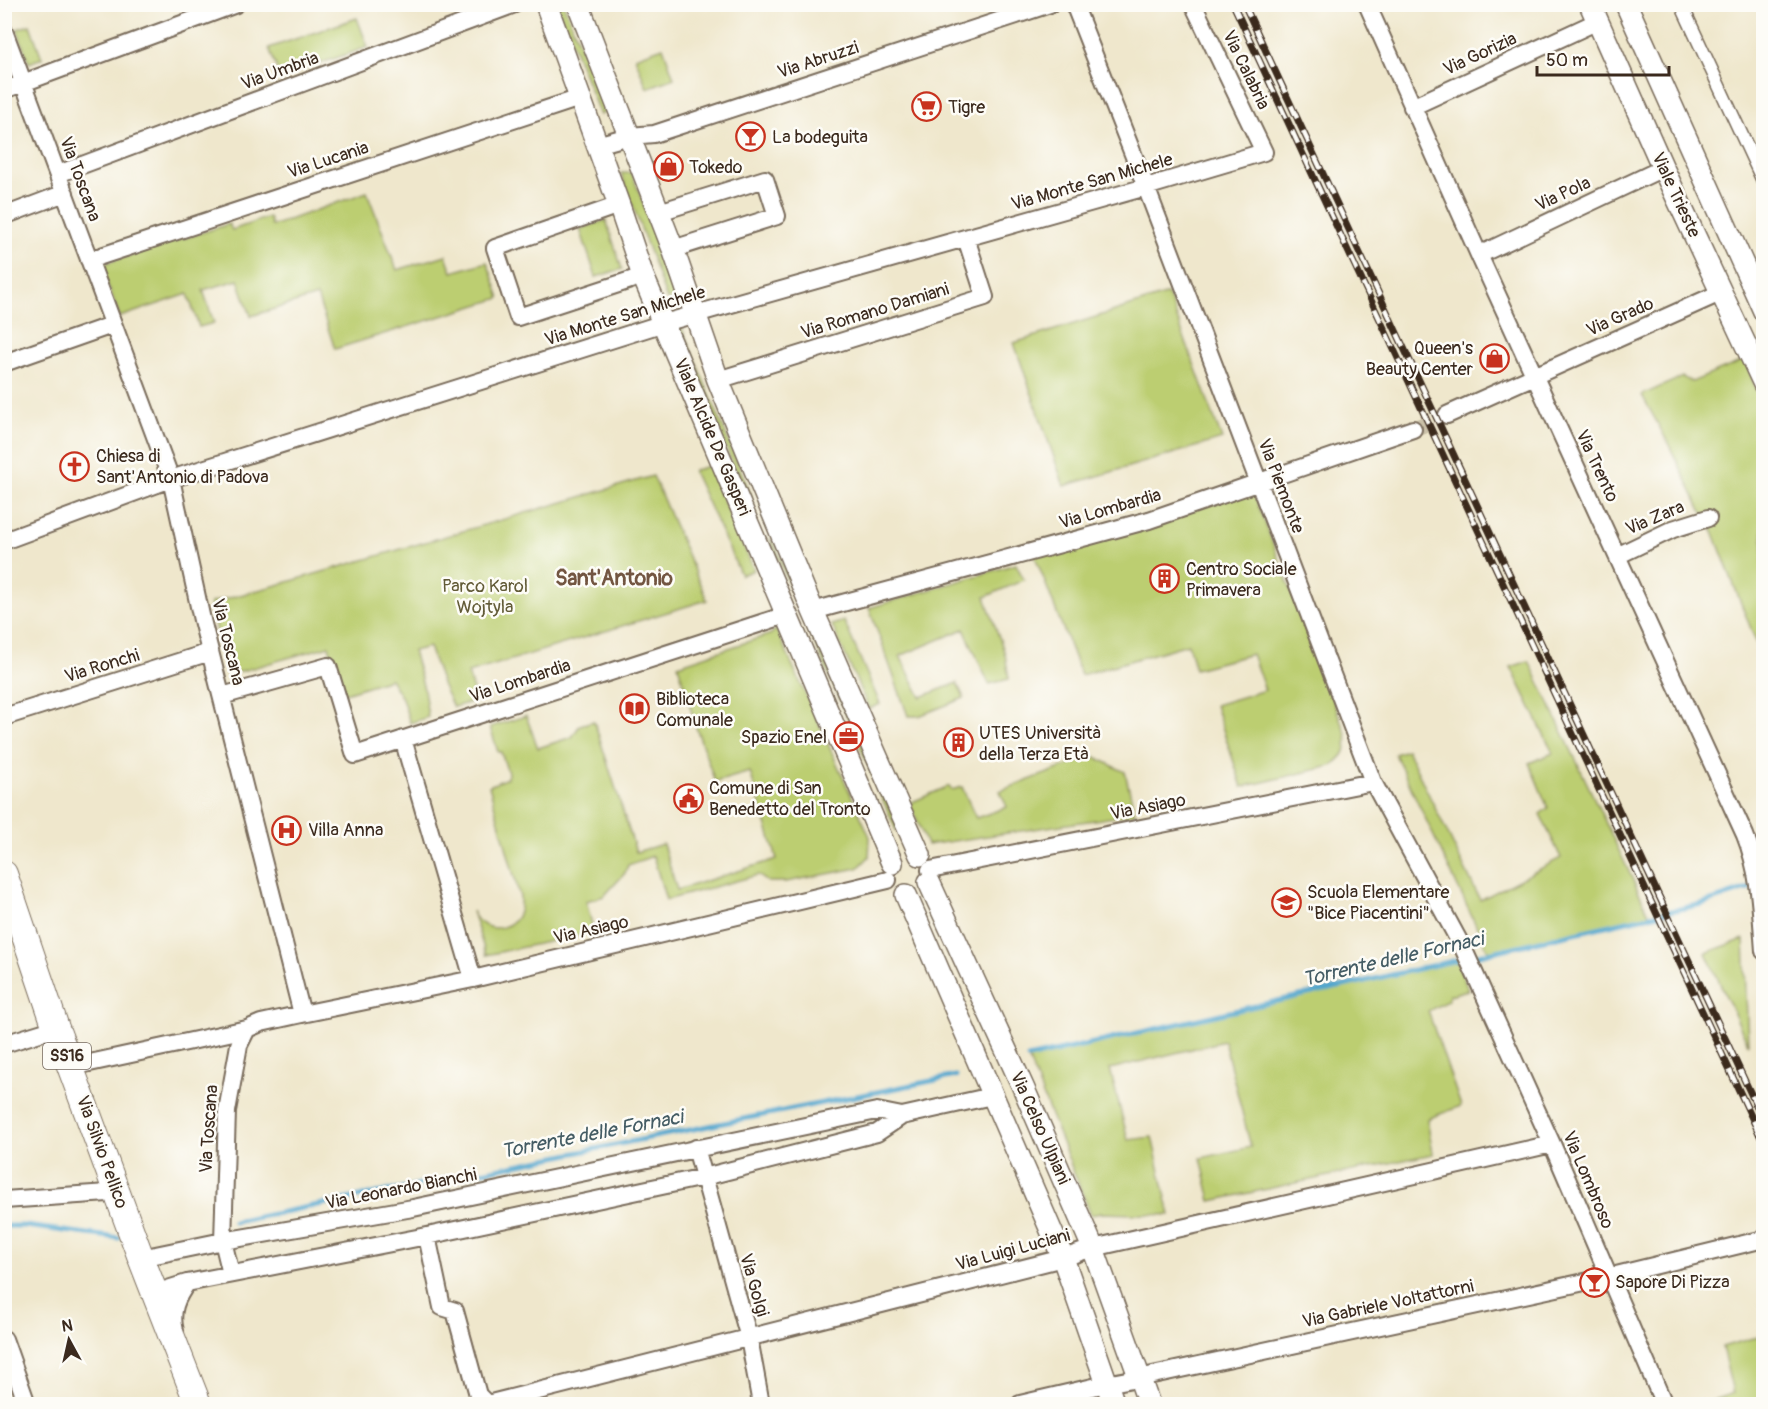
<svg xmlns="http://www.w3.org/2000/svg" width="1768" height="1409" font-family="Pangolin,sans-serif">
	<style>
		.green { fill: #bcce71; stroke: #7c7c48; stroke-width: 1.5 }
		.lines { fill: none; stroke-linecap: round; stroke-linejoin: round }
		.stream { stroke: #51a6cd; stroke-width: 5 }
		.minor-tunnel { stroke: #cbc1a9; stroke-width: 16; stroke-dasharray: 16 8; stroke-linecap: butt }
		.pedestrian-casing { stroke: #7a6c5b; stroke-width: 15 }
		.minor-casing { stroke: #7a6c5b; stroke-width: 20 }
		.tertiary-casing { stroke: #7a6c5b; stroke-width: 24 }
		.primary-casing { stroke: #7a6c5b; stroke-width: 28 }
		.pedestrian { stroke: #fff; stroke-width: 12 }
		.minor { stroke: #fff; stroke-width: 16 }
		.tertiary { stroke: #fff; stroke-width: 21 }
		.primary { stroke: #fff; stroke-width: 26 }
		.rail-casing { stroke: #3b2a1e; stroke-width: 7 }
		.rail { stroke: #fdfcf7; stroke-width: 4.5; stroke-dasharray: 14; stroke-linecap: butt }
		.labels { text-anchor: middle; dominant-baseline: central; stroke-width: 5; stroke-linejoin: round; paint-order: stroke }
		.shield { fill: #fdfcf7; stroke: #75695f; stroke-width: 1.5 }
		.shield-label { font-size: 16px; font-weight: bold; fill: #3b2a1e }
		.street-label { font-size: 18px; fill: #3b2a1e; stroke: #fdfcf7 }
		.poi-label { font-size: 18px; fill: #3b2a1e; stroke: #fdfcf7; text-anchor: start }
		.park-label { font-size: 18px; fill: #625b37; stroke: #fdfcf7 }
		.water-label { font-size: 20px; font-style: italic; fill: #445c64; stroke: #fdfcf7 }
		.quarter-label { font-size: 21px; font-weight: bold; fill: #725541; stroke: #fdfcf7 }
	</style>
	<rect width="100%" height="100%" fill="#fdfcf7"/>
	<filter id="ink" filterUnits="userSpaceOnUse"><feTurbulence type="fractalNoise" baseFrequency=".0167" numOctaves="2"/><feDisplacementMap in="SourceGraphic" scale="12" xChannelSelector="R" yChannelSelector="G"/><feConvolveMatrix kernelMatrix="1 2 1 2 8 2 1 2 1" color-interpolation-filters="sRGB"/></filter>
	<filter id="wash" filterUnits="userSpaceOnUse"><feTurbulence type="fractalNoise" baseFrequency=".008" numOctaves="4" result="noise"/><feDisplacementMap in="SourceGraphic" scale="24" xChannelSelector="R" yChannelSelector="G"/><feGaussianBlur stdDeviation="1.35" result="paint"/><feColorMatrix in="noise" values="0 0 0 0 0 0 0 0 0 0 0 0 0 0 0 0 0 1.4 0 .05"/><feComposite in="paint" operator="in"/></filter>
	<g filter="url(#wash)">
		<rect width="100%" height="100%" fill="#efe7cc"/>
		<path class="green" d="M557 5H564L606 112 600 115Z
			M357 18 368 47 280 77 269 48Z
			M30 25 42 58 29 63 17 29Z
			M663 47 674 78 647 88 635 57Z
			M621 173H632L677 296 667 300Z
			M367 192 397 270 446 255 452 272 487 262 500 298 335 349 317 296 251 316 238 280 203 290 214 323 199 327 188 294 120 317 100 265 229 224 232 230 269 217 272 226Z
			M606 220 622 269 596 277 580 229Z
			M1168 294 1222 439 1064 486 1014 343Z
			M677 326 682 328 752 497 745 495Z
			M1745 360 1763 408V660L1708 518 1701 510 1667 441 1642 395 1682 377 1692 382Z
			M708 466 754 570 741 575 693 471Z
			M653 476 707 600 468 673 476 701 453 707 442 684 429 647 413 651 424 689 428 717 410 723 402 698 390 679 342 694 329 646 228 675 210 603 281 584Z
			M1253 492 1346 734C1348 751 1345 756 1331 766L1242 787 1215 705 1265 690 1252 654 1195 669 1188 644 1081 675 1033 551Z
			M769 538 774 543 898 825 896 830Z
			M1016 564 1024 580 985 597 1005 654 1009 679 989 684 964 629 900 656 921 697 957 683 964 698 919 716H908L869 608Z
			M844 621 880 704 869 709 832 625Z
			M776 629 870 837 869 857 858 868 786 882H768L758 875 666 900 653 856 628 865 625 873 604 896 586 901 594 932 486 955 472 911C474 915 476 920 480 922 493 933 514 928 519 912 521 907 520 902 520 897L489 786 507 778 508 773 501 752H498L490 727 526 716 538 748 572 737 580 725 594 721 636 852 663 844 677 890 777 859 750 772 715 782 696 727 678 665 771 634Z
			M1529 661 1650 916 1489 953 1395 754 1407 750 1480 900 1561 858 1540 814 1548 808 1529 763 1553 753 1511 667Z
			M1093 756 1125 772 1135 814 927 845 910 803 949 786 951 790 962 787 976 818 1007 807 1000 791Z
			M1744 939 1748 1044 1706 953Z
			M1457 960 1468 990 1450 995 1447 1001 1428 1011 1461 1106 1427 1119 1433 1154 1211 1201 1201 1158 1251 1147 1224 1041 1110 1069 1128 1140 1152 1137 1170 1215 1101 1213 1091 1215 1028 1058Z
			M1763 1335V1404H1704L1733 1393 1722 1347Z"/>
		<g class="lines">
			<path class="stream" d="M1028 1058 1702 904 1756 886
				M234 1222 956 1076
				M4 1226H25L119 1238"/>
		</g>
	</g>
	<g filter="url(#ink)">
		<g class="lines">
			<path class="minor-tunnel" d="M1413 429 1447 415"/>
			<defs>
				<path id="pedestrian" d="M1681 4 1764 183"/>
				<path id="minor" d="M1074 4 1146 187 1373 782 1464 950 1552 1144 1664 1404
					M1367 4 1479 255 1745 835C1760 872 1761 911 1764 951
					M4 31 171 479 202 620 302 1014
					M4 90 236 4
					M1412 107 1598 21
					M597 145 629 136 654 134 1050 4
					M58 174 515 4
					M619 205 495 248 518 317 643 276
					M659 212 765 179 777 216 673 249
					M4 216 65 193
					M1479 255 1663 168
					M89 260 580 98
					M4 363 112 325
					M718 380 985 297 966 238
					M1447 415 1720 293
					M4 541 171 479 664 323 1146 187 1264 152 1193 4
					M1617 556 1673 529 1708 518
					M813 611 1149 520 1413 429
					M222 696 328 666 355 755 786 615
					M4 717 210 652
					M403 739 473 979
					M930 870 1373 782
					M4 1044 56 1028
					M71 1067 247 1029
					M696 1148 749 1338 761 1404
					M4 1200 108 1193 117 1191
					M427 1236 442 1307 455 1311 478 1395 487 1404
					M141 1258 223 1241 413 1208 877 1111 902 1116
					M231 1274 223 1241 227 1111 239 1045 247 1029 261 1023 302 1014 473 979 888 880
					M155 1293 187 1283 427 1236 704 1177 877 1133 902 1116 992 1096
					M175 1331C170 1312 176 1298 187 1283
					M4 1339 27 1404
					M487 1404 1063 1258 1093 1248 1552 1144
					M1020 1404 1106 1384 1148 1376 1608 1277 1764 1239"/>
				<path id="tertiary" d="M546 4 619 205 643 276 892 863
					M578 4 673 249 718 380 813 611 920 855
					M1590 4 1663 168 1764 384
					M1626 4 1764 311
					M929 882 1023 1087 1093 1248 1149 1404
					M906 895 1063 1258 1114 1404"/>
				<path id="primary" d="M4 874 56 1028 141 1258 198 1404"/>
			</defs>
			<use href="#pedestrian" class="pedestrian-casing"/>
			<use href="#minor" class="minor-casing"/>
			<use href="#tertiary" class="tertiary-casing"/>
			<use href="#primary" class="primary-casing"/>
			<use href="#pedestrian" class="pedestrian"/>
			<use href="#minor" class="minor"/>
			<use href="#tertiary" class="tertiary"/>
			<use href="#primary" class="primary"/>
			<defs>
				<path id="rail" d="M1233 4 1764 1144
					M1244 4 1764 1122"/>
			</defs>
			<use href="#rail" class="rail-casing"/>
			<use href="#rail" class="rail"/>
		</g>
	</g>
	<defs>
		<symbol id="supermarket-ring" viewBox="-11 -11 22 22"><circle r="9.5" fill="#fdfcf7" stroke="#c8321e" stroke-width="1.5"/><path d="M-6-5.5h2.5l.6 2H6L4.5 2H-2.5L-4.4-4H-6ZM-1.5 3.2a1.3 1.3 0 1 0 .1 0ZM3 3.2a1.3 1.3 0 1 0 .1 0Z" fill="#c8321e"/></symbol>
		<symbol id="bar-ring" viewBox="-11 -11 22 22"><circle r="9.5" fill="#fdfcf7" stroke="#c8321e" stroke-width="1.5"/><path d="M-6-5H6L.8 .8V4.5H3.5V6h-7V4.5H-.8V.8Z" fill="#c8321e"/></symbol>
		<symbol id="shop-ring" viewBox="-11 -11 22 22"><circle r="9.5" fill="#fdfcf7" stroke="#c8321e" stroke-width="1.5"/><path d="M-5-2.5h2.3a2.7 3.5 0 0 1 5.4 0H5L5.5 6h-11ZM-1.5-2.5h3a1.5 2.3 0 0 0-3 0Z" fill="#c8321e"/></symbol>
		<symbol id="church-ring" viewBox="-11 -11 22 22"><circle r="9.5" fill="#fdfcf7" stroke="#c8321e" stroke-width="1.5"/><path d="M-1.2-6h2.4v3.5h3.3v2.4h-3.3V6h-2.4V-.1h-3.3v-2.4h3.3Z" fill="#c8321e"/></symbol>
		<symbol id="building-ring" viewBox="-11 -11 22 22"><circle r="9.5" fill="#fdfcf7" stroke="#c8321e" stroke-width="1.5"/><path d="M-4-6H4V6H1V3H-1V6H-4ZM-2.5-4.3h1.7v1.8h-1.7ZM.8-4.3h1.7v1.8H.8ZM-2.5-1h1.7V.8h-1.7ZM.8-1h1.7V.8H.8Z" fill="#c8321e"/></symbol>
		<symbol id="library-ring" viewBox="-11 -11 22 22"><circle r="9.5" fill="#fdfcf7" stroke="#c8321e" stroke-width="1.5"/><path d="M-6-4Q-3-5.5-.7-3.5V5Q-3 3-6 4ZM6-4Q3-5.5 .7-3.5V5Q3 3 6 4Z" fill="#c8321e"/></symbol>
		<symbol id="office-ring" viewBox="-11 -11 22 22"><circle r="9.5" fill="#fdfcf7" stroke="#c8321e" stroke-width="1.5"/><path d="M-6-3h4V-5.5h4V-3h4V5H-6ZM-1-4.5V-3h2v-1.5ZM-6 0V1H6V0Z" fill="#c8321e"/></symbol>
		<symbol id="civic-ring" viewBox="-11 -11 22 22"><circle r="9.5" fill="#fdfcf7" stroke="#c8321e" stroke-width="1.5"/><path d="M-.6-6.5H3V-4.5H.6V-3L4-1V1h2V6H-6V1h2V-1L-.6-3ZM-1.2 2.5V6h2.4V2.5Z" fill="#c8321e"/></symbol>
		<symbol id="hospital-ring" viewBox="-11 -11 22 22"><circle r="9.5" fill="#fdfcf7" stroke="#c8321e" stroke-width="1.5"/><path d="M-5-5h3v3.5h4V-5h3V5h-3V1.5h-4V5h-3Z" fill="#c8321e"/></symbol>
		<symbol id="school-ring" viewBox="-11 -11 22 22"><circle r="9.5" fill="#fdfcf7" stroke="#c8321e" stroke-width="1.5"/><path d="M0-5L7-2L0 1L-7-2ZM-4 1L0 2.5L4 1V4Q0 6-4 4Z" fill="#c8321e"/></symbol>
	</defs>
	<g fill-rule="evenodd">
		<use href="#supermarket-ring" x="910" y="90" width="33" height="33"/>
		<use href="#bar-ring" x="734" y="120" width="33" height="33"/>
		<use href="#shop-ring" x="652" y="150" width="33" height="33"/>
		<use href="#shop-ring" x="1478" y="342" width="33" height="33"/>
		<use href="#church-ring" x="58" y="450" width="33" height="33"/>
		<use href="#building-ring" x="1148" y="562" width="33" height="33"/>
		<use href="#library-ring" x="618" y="692" width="33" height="33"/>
		<use href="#office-ring" x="832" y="720" width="33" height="33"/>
		<use href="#building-ring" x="942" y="726" width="33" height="33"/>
		<use href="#civic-ring" x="672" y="782" width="33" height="33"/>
		<use href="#hospital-ring" x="270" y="814" width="33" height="33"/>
		<use href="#school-ring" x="1270" y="886" width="33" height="33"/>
		<use href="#bar-ring" x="1578" y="1266" width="33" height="33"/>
	</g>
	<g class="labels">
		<rect class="shield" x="43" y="1043" width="48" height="26" rx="4.5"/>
		<g class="shield-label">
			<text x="67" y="1056">SS16</text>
		</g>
		<g class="street-label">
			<text transform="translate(1480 54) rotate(-25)">Via Gorizia</text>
			<text transform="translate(818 60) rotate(-18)">Via Abruzzi</text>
			<text transform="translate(1246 70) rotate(64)">Via Calabria</text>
			<text transform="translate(280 71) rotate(-20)">Via Umbria</text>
			<text transform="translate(328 160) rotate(-18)">Via Lucania</text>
			<text transform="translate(80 179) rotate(70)">Via Toscana</text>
			<text transform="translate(1092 182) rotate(-16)">Via Monte San Michele</text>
			<text transform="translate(1563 194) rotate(-25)">Via Pola</text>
			<text transform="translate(1676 195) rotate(65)">Viale Trieste</text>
			<text transform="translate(875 311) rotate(-17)">Via Romano Damiani</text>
			<text transform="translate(625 316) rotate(-17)">Via Monte San Michele</text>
			<text transform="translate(1620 317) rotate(-24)">Via Grado</text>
			<text transform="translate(712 437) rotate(67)">Viale Alcide De Gasperi</text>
			<text transform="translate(1597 466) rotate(65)">Via Trento</text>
			<text transform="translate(1281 486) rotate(69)">Via Piemonte</text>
			<text transform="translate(1110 509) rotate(-16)">Via Lombardia</text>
			<text transform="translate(1655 518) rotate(-23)">Via Zara</text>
			<text transform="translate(228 642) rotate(76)">Via Toscana</text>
			<text transform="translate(102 666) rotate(-17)">Via Ronchi</text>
			<text transform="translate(520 681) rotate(-18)">Via Lombardia</text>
			<text transform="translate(1148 807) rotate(-11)">Via Asiago</text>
			<text transform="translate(591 930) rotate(-13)">Via Asiago</text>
			<text transform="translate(1040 1128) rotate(66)">Via Celso Ulpiani</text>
			<text transform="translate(209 1129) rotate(-86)">Via Toscana</text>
			<text transform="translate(102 1152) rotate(70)">Via Silvio Pellico</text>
			<text transform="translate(1588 1180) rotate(67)">Via Lombroso</text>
			<text transform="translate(401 1189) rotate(-11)">Via Leonardo Bianchi</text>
			<text transform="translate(1013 1250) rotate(-15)">Via Luigi Luciani</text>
			<text transform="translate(754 1285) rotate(74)">Via Golgi</text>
			<text transform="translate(1388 1304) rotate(-12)">Via Gabriele Voltattorni</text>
		</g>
		<g class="poi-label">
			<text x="948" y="107">Tigre</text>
			<text x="772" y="137">La bodeguita</text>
			<text x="689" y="167">Tokedo</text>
			<text x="1473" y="348" text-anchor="end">Queen's<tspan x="1473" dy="21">Beauty Center</tspan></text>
			<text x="96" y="456">Chiesa di<tspan x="96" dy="21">Sant'Antonio di Padova</tspan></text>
			<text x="1186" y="569">Centro Sociale<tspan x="1186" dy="21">Primavera</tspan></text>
			<text x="656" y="699">Biblioteca<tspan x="656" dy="21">Comunale</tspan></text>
			<text x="979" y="733">UTES Università<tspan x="979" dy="21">della Terza Età</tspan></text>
			<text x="827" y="737" text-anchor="end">Spazio Enel</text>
			<text x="709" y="788">Comune di San<tspan x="709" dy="21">Benedetto del Tronto</tspan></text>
			<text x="308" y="830">Villa Anna</text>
			<text x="1307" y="892">Scuola Elementare<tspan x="1307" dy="21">"Bice Piacentini"</tspan></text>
			<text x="1615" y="1282">Sapore Di Pizza</text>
		</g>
		<g class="park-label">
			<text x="485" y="586">Parco Karol<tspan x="485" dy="21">Wojtyla</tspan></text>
		</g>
		<g class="water-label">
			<text transform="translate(1393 959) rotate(-13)">Torrente delle Fornaci</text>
			<text transform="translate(592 1134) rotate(-11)">Torrente delle Fornaci</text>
		</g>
		<g class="quarter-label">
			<text x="614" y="578">Sant'Antonio</text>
		</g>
	</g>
	<rect width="1768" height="1409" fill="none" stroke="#fdfcf7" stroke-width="24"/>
	<g transform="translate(69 1340) rotate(352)" stroke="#fdfcf7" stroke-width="4.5" paint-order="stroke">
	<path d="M0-4.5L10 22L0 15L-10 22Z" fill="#3b2a1e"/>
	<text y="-9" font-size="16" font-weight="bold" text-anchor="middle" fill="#3b2a1e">N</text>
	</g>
	<path d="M1537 66v9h132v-9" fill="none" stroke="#3b2a1e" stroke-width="3"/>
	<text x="1546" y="66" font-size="18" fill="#3b2a1e" stroke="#fdfcf7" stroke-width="4.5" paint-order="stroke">50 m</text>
</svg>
